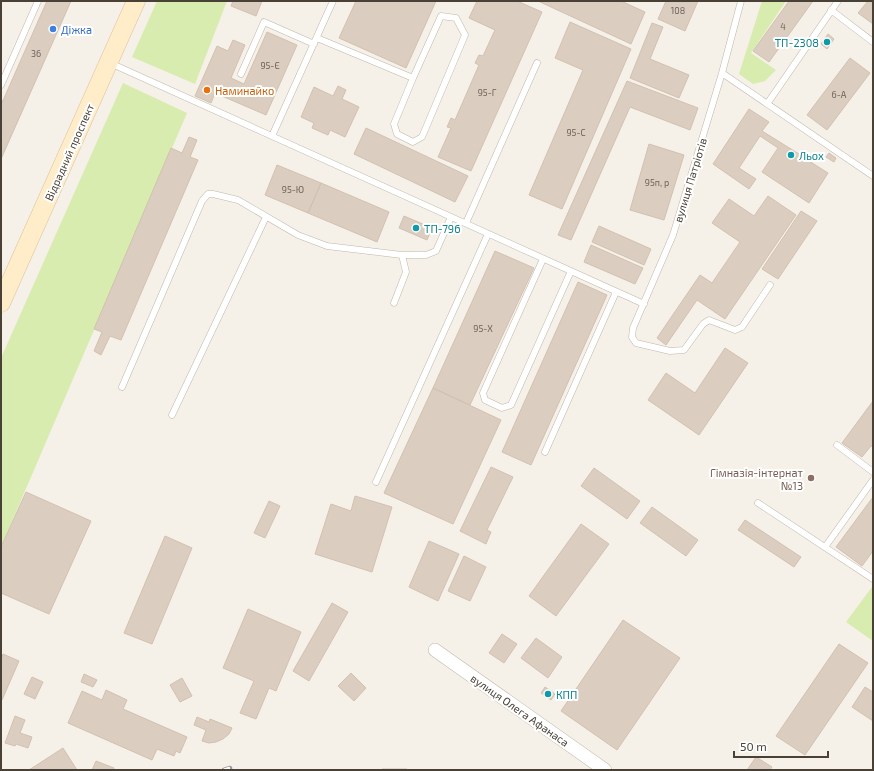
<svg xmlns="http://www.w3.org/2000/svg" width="874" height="771" font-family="'Exo 2',sans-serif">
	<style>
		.green { fill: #d7ecae }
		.building { fill: #dbcdc0; stroke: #d3c1af }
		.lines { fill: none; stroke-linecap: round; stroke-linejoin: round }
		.lane-casing { stroke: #c2b7aa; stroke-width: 7 }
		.street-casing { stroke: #c2b7aa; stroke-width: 14 }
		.secondary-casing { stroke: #dcc297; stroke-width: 19 }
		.lane { stroke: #fff; stroke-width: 6 }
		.street { stroke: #fff; stroke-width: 13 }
		.secondary { stroke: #ffecc9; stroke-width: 18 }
		.rail-casing { stroke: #989898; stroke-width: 4.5 }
		.rail { stroke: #fff; stroke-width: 3; stroke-dasharray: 9; stroke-linecap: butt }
		.shop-dot { fill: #3f7fe0; stroke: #fff; stroke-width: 1.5 }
		.culture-dot { fill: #0f9aa8; stroke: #fff; stroke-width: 1.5 }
		.food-dot { fill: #e8710a; stroke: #fff; stroke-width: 1.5 }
		.education-dot { fill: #8d6e63; stroke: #fff; stroke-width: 1.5 }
		.labels { text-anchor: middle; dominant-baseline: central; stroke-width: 4; stroke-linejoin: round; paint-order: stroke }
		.number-label { font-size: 9px; fill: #6e6358 }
		.shop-label { font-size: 11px; fill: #366cbe; stroke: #fff; text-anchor: start }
		.culture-label { font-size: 11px; fill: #0d838f; stroke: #fff; text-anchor: start }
		.food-label { font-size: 11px; fill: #c56008; stroke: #fff; text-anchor: start }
		.street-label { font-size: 11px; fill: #494036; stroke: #fff }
		.education-label { font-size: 11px; fill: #785e54; stroke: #fff; text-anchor: end }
	</style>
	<rect width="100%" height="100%" fill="#f5f0e8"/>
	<path class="green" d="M157 1H227L195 84 132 57Z
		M762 1H786L751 53 776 70 765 81 753 84 739 74Z
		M123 83 187 113 1 547V358Z
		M872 587 873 588V641L846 622Z"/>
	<path class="building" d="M47 1H71L1 159V105Z
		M233 1H262L256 16 231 6Z
		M356 1H436L406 68 339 38Z
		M477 1H517L542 12 471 171 438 157 451 128 447 127 451 118 455 120 479 65 475 63 479 55 483 56 495 30 469 18Z
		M538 1H621L645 12 631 44Z
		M666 1H698L685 31 658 19Z
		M789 1H813L769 62 753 51Z
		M868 1H873V24L858 13Z
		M570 22 631 49 562 209 529 195 583 70 555 58Z
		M652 23 663 27 650 59 689 75 679 98 630 78Z
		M267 32 297 45 266 115 215 93 211 103 195 96 217 46 228 51 233 40 245 45 231 78 244 84Z
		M828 34 834 39 827 49 821 44Z
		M850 58 870 73 827 130 807 115Z
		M627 81 698 108 690 130 630 107 571 240 558 235Z
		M338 86 346 90 342 99 359 107 345 137 330 130 328 135 312 128 314 123 301 117 314 87 333 96Z
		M749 109 769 122 762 131 799 154 802 150 812 156 809 161 828 173 809 203 762 172 778 148 760 136 739 168 756 179 749 189 713 164Z
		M366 128 468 176 455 202 354 154Z
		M189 137 197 140 190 157 198 160 121 340 110 336 101 355 94 351 102 332 94 329 171 148 182 153Z
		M649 144 684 155 664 220 630 210Z
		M829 153 836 158 834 162 826 157Z
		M277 165 321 183 308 213 265 195Z
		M321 183 389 212 377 242 308 213Z
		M768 196 796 215 725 319 697 300 666 345 657 338 700 275 712 283 740 242 712 223 729 199 754 216Z
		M801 211 817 221 778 279 762 269Z
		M404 216 432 228 427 240 399 228Z
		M599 226 651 249 644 265 592 242Z
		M591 245 643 268 635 284 584 262Z
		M495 251 534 268 470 405 433 388Z
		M578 282 607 295 531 465 502 452Z
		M725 348 748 363 699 435 648 400 666 373 695 393Z
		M433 388 501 420 453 524 384 493Z
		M873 401V447L871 446 862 457 842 443Z
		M491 467 513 477 487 530 491 532 486 544 460 531Z
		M594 468 640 501 627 519 581 486Z
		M26 492 91 521 49 614 1 593V547Z
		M355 496 392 507 372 572 315 554 331 504 351 511Z
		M873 497V551L862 566 836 547Z
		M269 501 280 506 265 538 254 533Z
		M652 507 698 540 686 556 640 523Z
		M745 520 801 557 794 567 738 530Z
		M581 524 609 544 556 616 529 596Z
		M165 536 192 548 152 644 124 633Z
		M429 541 459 554 438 601 409 587Z
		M464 556 486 567 470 601 448 591Z
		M332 603 348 612 309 681 293 671Z
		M248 609 301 632 276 691 269 688 256 719 240 713 254 681 223 668Z
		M623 620 680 658 617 750 561 711Z
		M502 634 517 644 504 663 489 653Z
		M536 638 562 657 548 678 521 658Z
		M839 644 868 663 805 755 776 736Z
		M3 654 19 661 2 700 1 699V660Z
		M351 673 366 688 354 701 338 686Z
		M84 674 97 680 93 687 81 682Z
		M32 677 43 682 35 699 24 694Z
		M182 678 192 696 180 702 170 685Z
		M545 687 555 694 551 700 541 693Z
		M865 687 873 692V721L852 707Z
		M106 690 127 700 123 709 187 737 180 753 176 751 174 756 157 749 152 760 68 723 82 691 102 700Z
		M15 716 25 720 20 733 32 737 28 748 16 744 15 746 5 743Z
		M197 717 209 722 210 719 232 728 229 734 223 739 216 742 209 743 202 741 206 730 194 725Z
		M63 748 77 770H29Z
		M756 757 772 767 770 770H747Z
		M96 761 114 768 113 770H92Z
		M382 769H407V770H383Z"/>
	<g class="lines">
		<defs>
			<path id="lane" d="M741 1 722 73 673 235 633 328 632 337 636 343 670 351 684 350 703 324 709 320 735 330 742 327 770 285
				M831 10 873 42
				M441 16 456 18 465 35 422 137 413 142 397 134 394 124 413 78Z
				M317 38 413 78
				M110 63 644 304
				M722 73 873 176
				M241 74 264 22 314 44
				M1 85 38 1
				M767 104 838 1
				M272 136 333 1
				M466 223 537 63
				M543 259 483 393 485 400 502 408 511 405 571 271
				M394 303 406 272 402 255
				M122 387 202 201 208 194H213L238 200 298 235 327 246 402 255H426L436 251 451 217
				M172 415 266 217
				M837 445 873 472
				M545 452 616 292
				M376 482 488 234
				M758 503 873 579
				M825 547 873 480"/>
			<path id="street" d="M435 650 605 770"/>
			<path id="secondary" d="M1 303 136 1"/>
		</defs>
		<use href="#lane" class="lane-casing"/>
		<use href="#street" class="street-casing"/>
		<use href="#secondary" class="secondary-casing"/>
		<use href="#lane" class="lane"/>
		<use href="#street" class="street"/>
		<use href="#secondary" class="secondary"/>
		<defs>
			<path id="rail" d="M224 770 230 768"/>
		</defs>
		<use href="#rail" class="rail-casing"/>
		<use href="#rail" class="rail"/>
	</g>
	<circle class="shop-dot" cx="53" cy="29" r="4"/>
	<g class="culture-dot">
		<circle cx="827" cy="42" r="4"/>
		<circle cx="791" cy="155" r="4"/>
		<circle cx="416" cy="228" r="4"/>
		<circle cx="548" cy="694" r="4"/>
	</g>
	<circle class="food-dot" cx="207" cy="90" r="4"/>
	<circle class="education-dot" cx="811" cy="478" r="4"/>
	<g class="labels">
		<g class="number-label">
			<text x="678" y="10">108</text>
			<text x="783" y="26">4</text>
			<text x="36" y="53">36</text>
			<text x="270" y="65">95-Є</text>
			<text x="487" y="92">95-Г</text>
			<text x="839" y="94">6-А</text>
			<text x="576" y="132">95-С</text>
			<text x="657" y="182">95п, р</text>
			<text x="293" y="189">95-Ю</text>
			<text x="483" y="328">95-Х</text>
		</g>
		<g class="shop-label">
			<text x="61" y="29">Діжка</text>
		</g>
		<g class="culture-label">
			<text x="819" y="42" text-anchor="end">ТП-2308</text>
			<text x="799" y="155">Льох</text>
			<text x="424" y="228">ТП-796</text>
			<text x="556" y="694">КПП</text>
		</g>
		<g class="food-label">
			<text x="215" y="90">Наминайко</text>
		</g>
		<g class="street-label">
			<text transform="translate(69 152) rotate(-66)">Відрадний проспект</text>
			<text transform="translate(690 180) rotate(-73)">вулиця Патріотів</text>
			<text transform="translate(520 710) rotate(35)">вулиця Олега Афанаса</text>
		</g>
		<g class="education-label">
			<text x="803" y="472">Гімназія-інтернат<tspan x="803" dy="13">№13</tspan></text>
		</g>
	</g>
	<rect width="874" height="771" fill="none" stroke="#494036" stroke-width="4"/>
	<path d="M734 751v6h94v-6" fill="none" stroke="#494036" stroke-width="2"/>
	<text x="740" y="751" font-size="12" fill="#494036" stroke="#ffffff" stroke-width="3" paint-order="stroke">50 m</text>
</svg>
